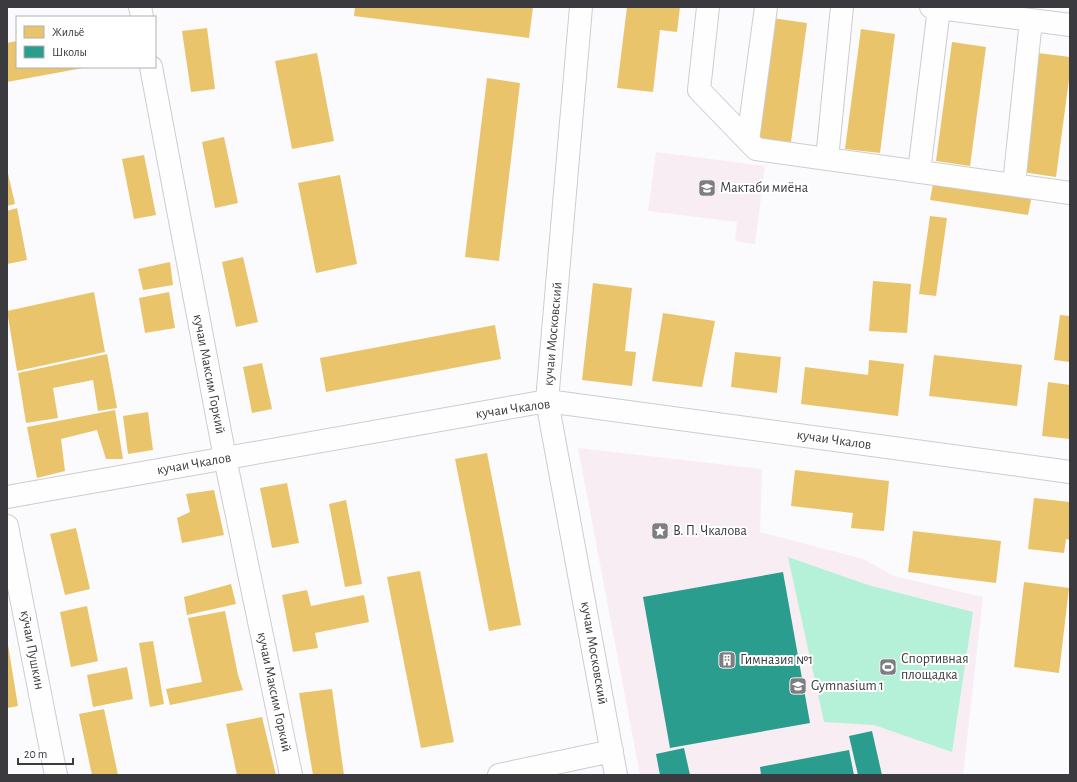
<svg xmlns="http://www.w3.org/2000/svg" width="1077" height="782" font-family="'Alegreya Sans',sans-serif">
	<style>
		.education { fill: #f8edf3 }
		.green { fill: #b5f0d9 }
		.homes { fill: #e9c46a }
		.schools { fill: #2a9d8f }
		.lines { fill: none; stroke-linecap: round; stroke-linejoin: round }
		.minor-casing { stroke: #cdcccf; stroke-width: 24 }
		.minor { stroke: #fefeff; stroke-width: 22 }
		.labels { text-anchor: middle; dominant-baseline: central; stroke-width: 4; stroke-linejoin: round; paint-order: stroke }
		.poi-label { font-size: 14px; fill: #3b3a3e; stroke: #fff; text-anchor: start }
		.street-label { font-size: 14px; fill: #3b3a3e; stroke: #fff }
	</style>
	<rect width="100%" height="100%" fill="#fbfafd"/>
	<path class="education" d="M656 152 765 166 755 244 735 241 737 222 648 211Z
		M578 448 762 469 760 532 863 559 894 576 983 597 963 775H640Z"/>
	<path class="green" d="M788 557 868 585 973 612 952 752 874 725 824 722Z"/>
	<path class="homes" d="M355 7H533L529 38 354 16Z
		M627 7H680L677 32 660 30 653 92 617 88Z
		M772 18 807 23 791 142 757 138Z
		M207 28 215 89 191 92 182 31Z
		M861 29 895 34 880 153 845 149Z
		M17 41V67L83 68 7 82V43Z
		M952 42 986 47 970 166 936 161Z
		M317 53 334 141 292 149 275 61Z
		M1038 53 1070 57V72L1056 177 1022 172Z
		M487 78 520 83 499 261 465 257Z
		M224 137 238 203 215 208 202 142Z
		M144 155 156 215 134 219 122 159Z
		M7 169 15 204 7 206Z
		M340 175 357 264 316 273 298 183Z
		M934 179 1032 195 1028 215 930 200Z
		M17 208 27 260 7 264V211Z
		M930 216 947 218 936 296 919 294Z
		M243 257 258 322 236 327 222 262Z
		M170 262 173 285 143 290 138 269Z
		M873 281 911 284 907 333 869 331Z
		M593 283 632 288 625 351 636 352 632 386 582 380Z
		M94 292 105 352 17 371 7 311Z
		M169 292 175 328 145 333 139 298Z
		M663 313 715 321 702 387 652 381Z
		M1060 315 1070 316V362L1054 360Z
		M495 325 501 359 326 392 320 358Z
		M735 352 781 357 777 393 731 387Z
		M107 354 117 408 98 411 93 380 53 388 58 418 26 423 18 373Z
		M934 355 1022 365 1017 406 929 396Z
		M869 360 904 364 898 416 801 404 805 367 868 375Z
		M262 363 272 409 252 413 243 367Z
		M1048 382 1070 385V439L1042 436Z
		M115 410 123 459H106L97 430 61 439 65 471 37 478 27 427Z
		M148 412 153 450 128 454 123 416Z
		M487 453 521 625 489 631 455 459Z
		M795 470 889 481 884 531 851 528 853 513 791 506Z
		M287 483 299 543 272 548 260 488Z
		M214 490 224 535 182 543 177 518 190 512 186 494Z
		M1034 498 1070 502V540L1066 539 1064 553 1028 549Z
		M346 500 362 584 345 587 329 504Z
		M76 528 90 589 65 595 50 534Z
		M913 531 1001 541 996 583 908 572Z
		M420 571 454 742 421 748 387 577Z
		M1024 582 1069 588 1059 673 1014 667Z
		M231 584 236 604 187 615 184 597Z
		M307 590 311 606 364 595 369 622 315 633 318 648 293 652 282 595Z
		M87 606 98 661 71 667 60 612Z
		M225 611 238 675 243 690 170 705 166 689 202 682 188 618Z
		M153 641 164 704 150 707 139 643Z
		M7 645H8L18 706 7 708Z
		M127 667 133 699 93 707 87 675Z
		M332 689 344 775H313L299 693Z
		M104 709 118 775H92L79 714Z
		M262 717 276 775H237L226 724Z"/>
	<path class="schools" d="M783 572 810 723 670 748 643 597Z
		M872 731 882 775H858L849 736Z
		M684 748 690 775H660L656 754Z
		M849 750 854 775H761L760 767Z"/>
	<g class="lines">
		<defs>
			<path id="minor" d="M140 7 142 17
				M581 7 547 401 616 775
				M708 7 699 90 756 149 1070 193
				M931 7 1070 25
				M151 67 225 458 291 775
				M748 140 766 7
				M827 159 842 7
				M919 172 939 8
				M1014 185 1031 20
				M7 497 547 401 1070 472
				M7 526 56 775
				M499 775 612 751"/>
		</defs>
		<use href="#minor" class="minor-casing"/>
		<use href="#minor" class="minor"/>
	</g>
	<defs>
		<symbol id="school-square" viewBox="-11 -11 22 22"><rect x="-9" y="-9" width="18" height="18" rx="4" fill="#7e7d81" stroke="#fff"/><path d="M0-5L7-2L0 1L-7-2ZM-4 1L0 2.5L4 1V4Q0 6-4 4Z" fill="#fff"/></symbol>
		<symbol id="sight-square" viewBox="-11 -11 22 22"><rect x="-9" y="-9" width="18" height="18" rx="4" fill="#7e7d81" stroke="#fff"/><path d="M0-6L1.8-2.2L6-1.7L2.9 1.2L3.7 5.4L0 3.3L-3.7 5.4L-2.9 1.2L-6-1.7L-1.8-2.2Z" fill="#fff"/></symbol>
		<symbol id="building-square" viewBox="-11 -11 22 22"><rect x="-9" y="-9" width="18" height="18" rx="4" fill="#7e7d81" stroke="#fff"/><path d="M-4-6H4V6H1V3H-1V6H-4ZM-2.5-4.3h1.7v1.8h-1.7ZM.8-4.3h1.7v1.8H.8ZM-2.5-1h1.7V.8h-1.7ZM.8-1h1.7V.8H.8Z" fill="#fff"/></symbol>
		<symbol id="stadium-square" viewBox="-11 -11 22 22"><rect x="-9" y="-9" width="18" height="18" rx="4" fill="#7e7d81" stroke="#fff"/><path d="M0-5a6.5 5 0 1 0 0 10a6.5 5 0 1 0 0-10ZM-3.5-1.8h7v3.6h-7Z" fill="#fff"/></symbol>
	</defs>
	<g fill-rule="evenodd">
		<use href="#school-square" x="697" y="178" width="20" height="20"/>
		<use href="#sight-square" x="650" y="521" width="20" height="20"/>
		<use href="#building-square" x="717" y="650" width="20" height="20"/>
		<use href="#stadium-square" x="878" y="657" width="20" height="20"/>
		<use href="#school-square" x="788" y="676" width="20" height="20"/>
	</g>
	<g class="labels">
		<g class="poi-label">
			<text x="720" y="188">Мактаби миёна</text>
			<text x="673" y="531">В. П. Чкалова</text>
			<text x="901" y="659">Спортивная<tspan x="901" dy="16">площадка</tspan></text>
			<text x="740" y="660">Гимназия №1</text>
			<text x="811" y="686">Gymnasium 1</text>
		</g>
		<g class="street-label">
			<text transform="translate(553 334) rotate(-85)">кучаи Московский</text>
			<text transform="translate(209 374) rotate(79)">кучаи Максим Горкий</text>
			<text transform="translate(513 409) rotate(-8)">кучаи Чкалов</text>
			<text transform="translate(834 440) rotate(8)">кучаи Чкалов</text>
			<text transform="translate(194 464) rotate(-10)">кучаи Чкалов</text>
			<text transform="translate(32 650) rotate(79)">кӯчаи Пушкин</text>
			<text transform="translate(594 653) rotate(80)">кучаи Московский</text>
			<text transform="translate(274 692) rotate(78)">кучаи Максим Горкий</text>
		</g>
	</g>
	<rect width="1077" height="782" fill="none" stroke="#3b3a3e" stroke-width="16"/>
	<rect x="16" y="16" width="140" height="52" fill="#ffffff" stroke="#b1b0b2"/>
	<rect x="24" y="26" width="20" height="12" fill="#e9c46a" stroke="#b1b0b2"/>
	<text x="52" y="36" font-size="12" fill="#3b3a3e">Жильё</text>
	<rect x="24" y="46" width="20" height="12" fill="#2a9d8f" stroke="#b1b0b2"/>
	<text x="52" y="56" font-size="12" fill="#3b3a3e">Школы</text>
	<path d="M18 758v6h55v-6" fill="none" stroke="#3b3a3e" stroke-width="2"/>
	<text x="24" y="758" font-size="12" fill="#3b3a3e" stroke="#ffffff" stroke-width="3" paint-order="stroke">20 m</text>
</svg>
